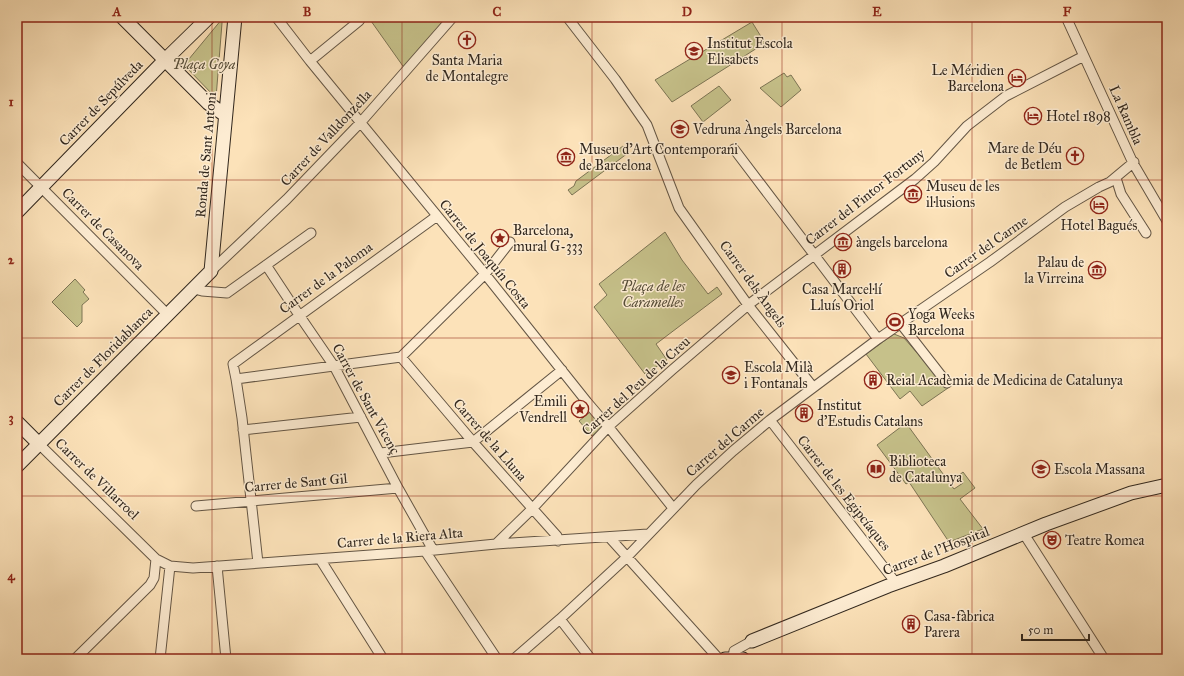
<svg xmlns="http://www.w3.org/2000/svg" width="1184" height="676" font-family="'IM FELL Great Primer',serif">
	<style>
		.green { fill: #c6c18a; stroke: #7c7454 }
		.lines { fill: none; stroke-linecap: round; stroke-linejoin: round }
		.street-casing { stroke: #645645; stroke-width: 11 }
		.secondary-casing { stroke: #32281e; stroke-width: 15 }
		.street { stroke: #fdecd2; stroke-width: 9 }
		.secondary { stroke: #fdecd2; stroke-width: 13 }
		.grid { fill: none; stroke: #8f2418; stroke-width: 1; stroke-opacity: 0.55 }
		.labels { text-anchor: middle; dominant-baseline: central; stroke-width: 3; stroke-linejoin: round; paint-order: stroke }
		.poi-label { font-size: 14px; fill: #32281e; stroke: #fdecd2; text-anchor: start }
		.park-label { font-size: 14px; font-style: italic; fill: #574e39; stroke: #fdecd2 }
		.street-label { font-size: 14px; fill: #32281e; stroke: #fdecd2 }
		.neatline { fill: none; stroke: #8f2418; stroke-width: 1.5 }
		.grid-label { font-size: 13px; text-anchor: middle; font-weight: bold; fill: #8f2418 }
	</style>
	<rect width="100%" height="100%" fill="#fce2b9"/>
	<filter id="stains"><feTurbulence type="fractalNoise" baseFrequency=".005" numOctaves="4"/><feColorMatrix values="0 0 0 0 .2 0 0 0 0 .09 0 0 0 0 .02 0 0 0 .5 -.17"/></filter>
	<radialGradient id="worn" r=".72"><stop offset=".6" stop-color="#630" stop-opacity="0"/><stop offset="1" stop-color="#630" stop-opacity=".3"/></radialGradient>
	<path class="green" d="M373 17H449L405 69 371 21Z
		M222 19V23L216 98 184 65Z
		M752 22 765 43 672 102 655 80Z
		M784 73 787 77 791 75 801 90 781 107 760 88Z
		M719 86 731 100 703 122 691 106Z
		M623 146 628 153 572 195 568 190 574 186 576 181Z
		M665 232 682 260 708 294 717 287 722 294 656 344 667 360 645 374 594 307 607 295 599 284Z
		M75 279 85 290 83 292 89 299 82 305V322L77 327 52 302Z
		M894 334 904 338 948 388 922 406 910 391 900 399 866 354Z
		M590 412 603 427 592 436 579 421Z
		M906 423 954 489 963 483 958 476 963 472 975 488 960 499 983 529 949 542 909 482 906 484 877 445Z"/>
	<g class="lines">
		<defs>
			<path id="street" d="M276 17 310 61 485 274 587 402 611 430 673 508
				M567 17 615 79 647 125 679 208 748 305 813 387
				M1066 17 1133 163 1167 221
				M310 61 359 21 362 17
				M734 149 878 339
				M17 163 168 315
				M1116 178 1121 194 1146 233
				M266 265 299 315 334 366 398 488 433 550
				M211 271 287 199 361 122 453 17
				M194 289 202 291 227 293 311 233
				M901 324 947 383
				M401 357 473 442 557 536 558 541
				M236 379 401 357 485 274 510 242
				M770 420 896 583
				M243 430 361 417
				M39 444 156 559 170 566 193 568 425 551 496 544 648 534
				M381 453 473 442 562 370
				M196 506 398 488
				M1024 534 1104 659
				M609 537 719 659
				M496 544 532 509 608 427 672 370 748 305 915 179 934 162 967 126 1006 96 1084 56
				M425 551 497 659
				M320 559 383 659
				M258 563 242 418 236 379 233 364 437 216
				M217 566 226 659
				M560 619 591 659
				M733 658 734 651 752 641
				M75 659 150 585 154 578 156 559
				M160 659 170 566
				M514 659 560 619 627 557 696 485 733 451 770 420 878 339 990 262 1065 207 1099 187 1110 182 1134 162"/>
			<path id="secondary" d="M122 17 208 103 225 115
				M17 212 165 60 209 17
				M17 422 39 444
				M17 466 211 271 235 17
				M752 641 888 586 944 566 1046 524 1131 493 1167 485
				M725 659H743"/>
		</defs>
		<use href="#street" class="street-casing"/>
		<use href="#secondary" class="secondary-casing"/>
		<use href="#street" class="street"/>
		<use href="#secondary" class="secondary"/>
	</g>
	<path class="grid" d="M212 17V659M402 17V659M592 17V659M782 17V659M972 17V659M17 180H1167M17 338H1167M17 496H1167"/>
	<defs>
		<symbol id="church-ring" viewBox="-11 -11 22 22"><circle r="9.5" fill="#fdecd2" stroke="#8f2418" stroke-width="1.5"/><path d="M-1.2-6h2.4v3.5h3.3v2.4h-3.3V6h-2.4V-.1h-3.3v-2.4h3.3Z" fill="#8f2418"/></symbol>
		<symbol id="school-ring" viewBox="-11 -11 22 22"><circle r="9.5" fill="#fdecd2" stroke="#8f2418" stroke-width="1.5"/><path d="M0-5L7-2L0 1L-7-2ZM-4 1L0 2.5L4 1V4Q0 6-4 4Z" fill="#8f2418"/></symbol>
		<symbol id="hotel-ring" viewBox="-11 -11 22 22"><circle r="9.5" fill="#fdecd2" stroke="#8f2418" stroke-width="1.5"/><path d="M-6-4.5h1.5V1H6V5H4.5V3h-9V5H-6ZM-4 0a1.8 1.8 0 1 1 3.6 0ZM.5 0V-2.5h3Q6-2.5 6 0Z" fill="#8f2418"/></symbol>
		<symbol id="museum-ring" viewBox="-11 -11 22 22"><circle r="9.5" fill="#fdecd2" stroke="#8f2418" stroke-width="1.5"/><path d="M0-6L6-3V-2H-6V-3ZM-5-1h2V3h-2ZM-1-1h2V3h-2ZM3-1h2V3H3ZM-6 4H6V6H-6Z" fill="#8f2418"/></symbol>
		<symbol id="sight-ring" viewBox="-11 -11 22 22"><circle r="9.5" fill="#fdecd2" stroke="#8f2418" stroke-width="1.5"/><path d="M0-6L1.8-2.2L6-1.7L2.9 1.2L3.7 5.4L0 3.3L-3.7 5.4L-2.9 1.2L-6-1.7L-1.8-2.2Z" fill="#8f2418"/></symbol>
		<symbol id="building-ring" viewBox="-11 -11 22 22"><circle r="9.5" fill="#fdecd2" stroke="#8f2418" stroke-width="1.5"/><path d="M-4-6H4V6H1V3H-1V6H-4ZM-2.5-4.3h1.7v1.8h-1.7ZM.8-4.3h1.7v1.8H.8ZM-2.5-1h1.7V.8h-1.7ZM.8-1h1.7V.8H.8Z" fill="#8f2418"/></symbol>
		<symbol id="stadium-ring" viewBox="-11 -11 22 22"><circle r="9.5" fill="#fdecd2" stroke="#8f2418" stroke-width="1.5"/><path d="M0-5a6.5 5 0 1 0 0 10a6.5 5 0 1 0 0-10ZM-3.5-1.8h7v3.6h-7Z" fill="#8f2418"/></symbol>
		<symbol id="library-ring" viewBox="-11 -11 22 22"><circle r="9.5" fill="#fdecd2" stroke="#8f2418" stroke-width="1.5"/><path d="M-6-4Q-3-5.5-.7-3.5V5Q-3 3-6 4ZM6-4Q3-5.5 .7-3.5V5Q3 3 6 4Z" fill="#8f2418"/></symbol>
		<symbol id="theatre-ring" viewBox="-11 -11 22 22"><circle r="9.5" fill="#fdecd2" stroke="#8f2418" stroke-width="1.5"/><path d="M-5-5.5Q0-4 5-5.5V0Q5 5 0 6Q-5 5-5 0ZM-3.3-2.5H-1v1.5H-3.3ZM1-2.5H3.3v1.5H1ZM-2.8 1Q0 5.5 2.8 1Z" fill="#8f2418"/></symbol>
	</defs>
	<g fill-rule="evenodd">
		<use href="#church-ring" x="457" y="30" width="20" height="20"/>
		<use href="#school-ring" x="684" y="41" width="20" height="20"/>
		<use href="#hotel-ring" x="1007" y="68" width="20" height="20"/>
		<use href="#hotel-ring" x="1023" y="106" width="20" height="20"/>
		<use href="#school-ring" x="670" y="119" width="20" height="20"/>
		<use href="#church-ring" x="1065" y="146" width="20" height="20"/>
		<use href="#museum-ring" x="556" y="147" width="20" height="20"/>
		<use href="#museum-ring" x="903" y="184" width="20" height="20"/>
		<use href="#hotel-ring" x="1089" y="195" width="20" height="20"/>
		<use href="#sight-ring" x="490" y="228" width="20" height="20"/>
		<use href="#museum-ring" x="833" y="232" width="20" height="20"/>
		<use href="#building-ring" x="832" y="259" width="20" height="20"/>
		<use href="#museum-ring" x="1087" y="260" width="20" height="20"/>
		<use href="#stadium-ring" x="885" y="312" width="20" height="20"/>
		<use href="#school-ring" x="721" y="365" width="20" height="20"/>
		<use href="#building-ring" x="863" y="370" width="20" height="20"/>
		<use href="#sight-ring" x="570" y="399" width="20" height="20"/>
		<use href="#building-ring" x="794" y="403" width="20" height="20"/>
		<use href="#library-ring" x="866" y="459" width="20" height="20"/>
		<use href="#school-ring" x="1031" y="459" width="20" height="20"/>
		<use href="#theatre-ring" x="1042" y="530" width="20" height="20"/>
		<use href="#building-ring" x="901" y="614" width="20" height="20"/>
	</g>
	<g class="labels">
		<g class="poi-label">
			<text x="707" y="43">Institut Escola<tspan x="707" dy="16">Elisabets</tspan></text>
			<text x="467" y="60" text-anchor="middle">Santa Maria<tspan x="467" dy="16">de Montalegre</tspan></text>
			<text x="1004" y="70" text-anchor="end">Le Méridien<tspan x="1004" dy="16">Barcelona</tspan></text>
			<text x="1046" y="116">Hotel 1898</text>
			<text x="693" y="129">Vedruna Àngels Barcelona</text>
			<text x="1062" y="148" text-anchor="end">Mare de Déu<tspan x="1062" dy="16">de Betlem</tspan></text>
			<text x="579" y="149">Museu d'Art Contemporani<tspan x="579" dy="16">de Barcelona</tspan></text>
			<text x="926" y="186">Museu de les<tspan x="926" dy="16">il·lusions</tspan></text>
			<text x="1099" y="225" text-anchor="middle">Hotel Bagués</text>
			<text x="513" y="230">Barcelona,<tspan x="513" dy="16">mural G-333</tspan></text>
			<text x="856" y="242">àngels barcelona</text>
			<text x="1084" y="262" text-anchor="end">Palau de<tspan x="1084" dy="16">la Virreina</tspan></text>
			<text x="842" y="289" text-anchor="middle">Casa Marcel·lí<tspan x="842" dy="16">Lluís Oriol</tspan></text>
			<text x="908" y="314">Yoga Weeks<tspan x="908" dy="16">Barcelona</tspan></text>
			<text x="744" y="367">Escola Milà<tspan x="744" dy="16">i Fontanals</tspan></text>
			<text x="886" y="380">Reial Acadèmia de Medicina de Catalunya</text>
			<text x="567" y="401" text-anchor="end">Emili<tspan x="567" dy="16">Vendrell</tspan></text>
			<text x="817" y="405">Institut<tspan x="817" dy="16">d'Estudis Catalans</tspan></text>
			<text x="889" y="461">Biblioteca<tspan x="889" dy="16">de Catalunya</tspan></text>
			<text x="1054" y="469">Escola Massana</text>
			<text x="1065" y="540">Teatre Romea</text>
			<text x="924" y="616">Casa-fàbrica<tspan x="924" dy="16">Parera</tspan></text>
		</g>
		<g class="park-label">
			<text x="204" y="64">Plaça Goya</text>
			<text x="653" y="286">Plaça de les<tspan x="653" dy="16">Caramelles</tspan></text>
		</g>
		<g class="street-label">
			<text transform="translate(101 103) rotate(-46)">Carrer de Sepúlveda</text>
			<text transform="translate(1126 115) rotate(66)">La Rambla</text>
			<text transform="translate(326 138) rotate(-47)">Carrer de Valldonzella</text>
			<text transform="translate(206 155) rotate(-85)">Ronda de Sant Antoni</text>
			<text transform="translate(865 197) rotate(-38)">Carrer del Pintor Fortuny</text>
			<text transform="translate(103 229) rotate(45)">Carrer de Casanova</text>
			<text transform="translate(986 247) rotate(-35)">Carrer del Carme</text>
			<text transform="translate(485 254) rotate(51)">Carrer de Joaquín Costa</text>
			<text transform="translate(326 278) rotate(-36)">Carrer de la Paloma</text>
			<text transform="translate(753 284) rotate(54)">Carrer dels Àngels</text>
			<text transform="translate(103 357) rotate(-45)">Carrer de Floridablanca</text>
			<text transform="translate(636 386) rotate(-42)">Carrer del Peu de la Creu</text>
			<text transform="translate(366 399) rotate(61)">Carrer de Sant Vicenç</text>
			<text transform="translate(490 440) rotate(49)">Carrer de la Lluna</text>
			<text transform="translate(725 442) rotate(-41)">Carrer del Carme</text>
			<text transform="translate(97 479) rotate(44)">Carrer de Villarroel</text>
			<text transform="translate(296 483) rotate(-5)">Carrer de Sant Gil</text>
			<text transform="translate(844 493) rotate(52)">Carrer de les Egipcíaques</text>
			<text transform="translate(400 538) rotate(-5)">Carrer de la Riera Alta</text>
			<text transform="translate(936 551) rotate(-21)">Carrer de l'Hospital</text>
		</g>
	</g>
	<rect width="1184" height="676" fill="none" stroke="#fce2b9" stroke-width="44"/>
	<path d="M1022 634v6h67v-6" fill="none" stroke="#32281e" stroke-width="2"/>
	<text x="1028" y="634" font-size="12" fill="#32281e" stroke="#fdecd2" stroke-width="3" paint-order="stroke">50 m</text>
	<rect x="22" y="22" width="1140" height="632" class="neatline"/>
	<g class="grid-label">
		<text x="117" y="16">A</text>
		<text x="307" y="16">B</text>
		<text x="497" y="16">C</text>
		<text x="687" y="16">D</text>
		<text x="877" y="16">E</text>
		<text x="1067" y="16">F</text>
		<text x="11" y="106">1</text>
		<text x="11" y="264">2</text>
		<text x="11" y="422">3</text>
		<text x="11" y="580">4</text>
	</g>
	<rect width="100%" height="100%" filter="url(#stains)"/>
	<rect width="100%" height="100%" fill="url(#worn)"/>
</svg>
